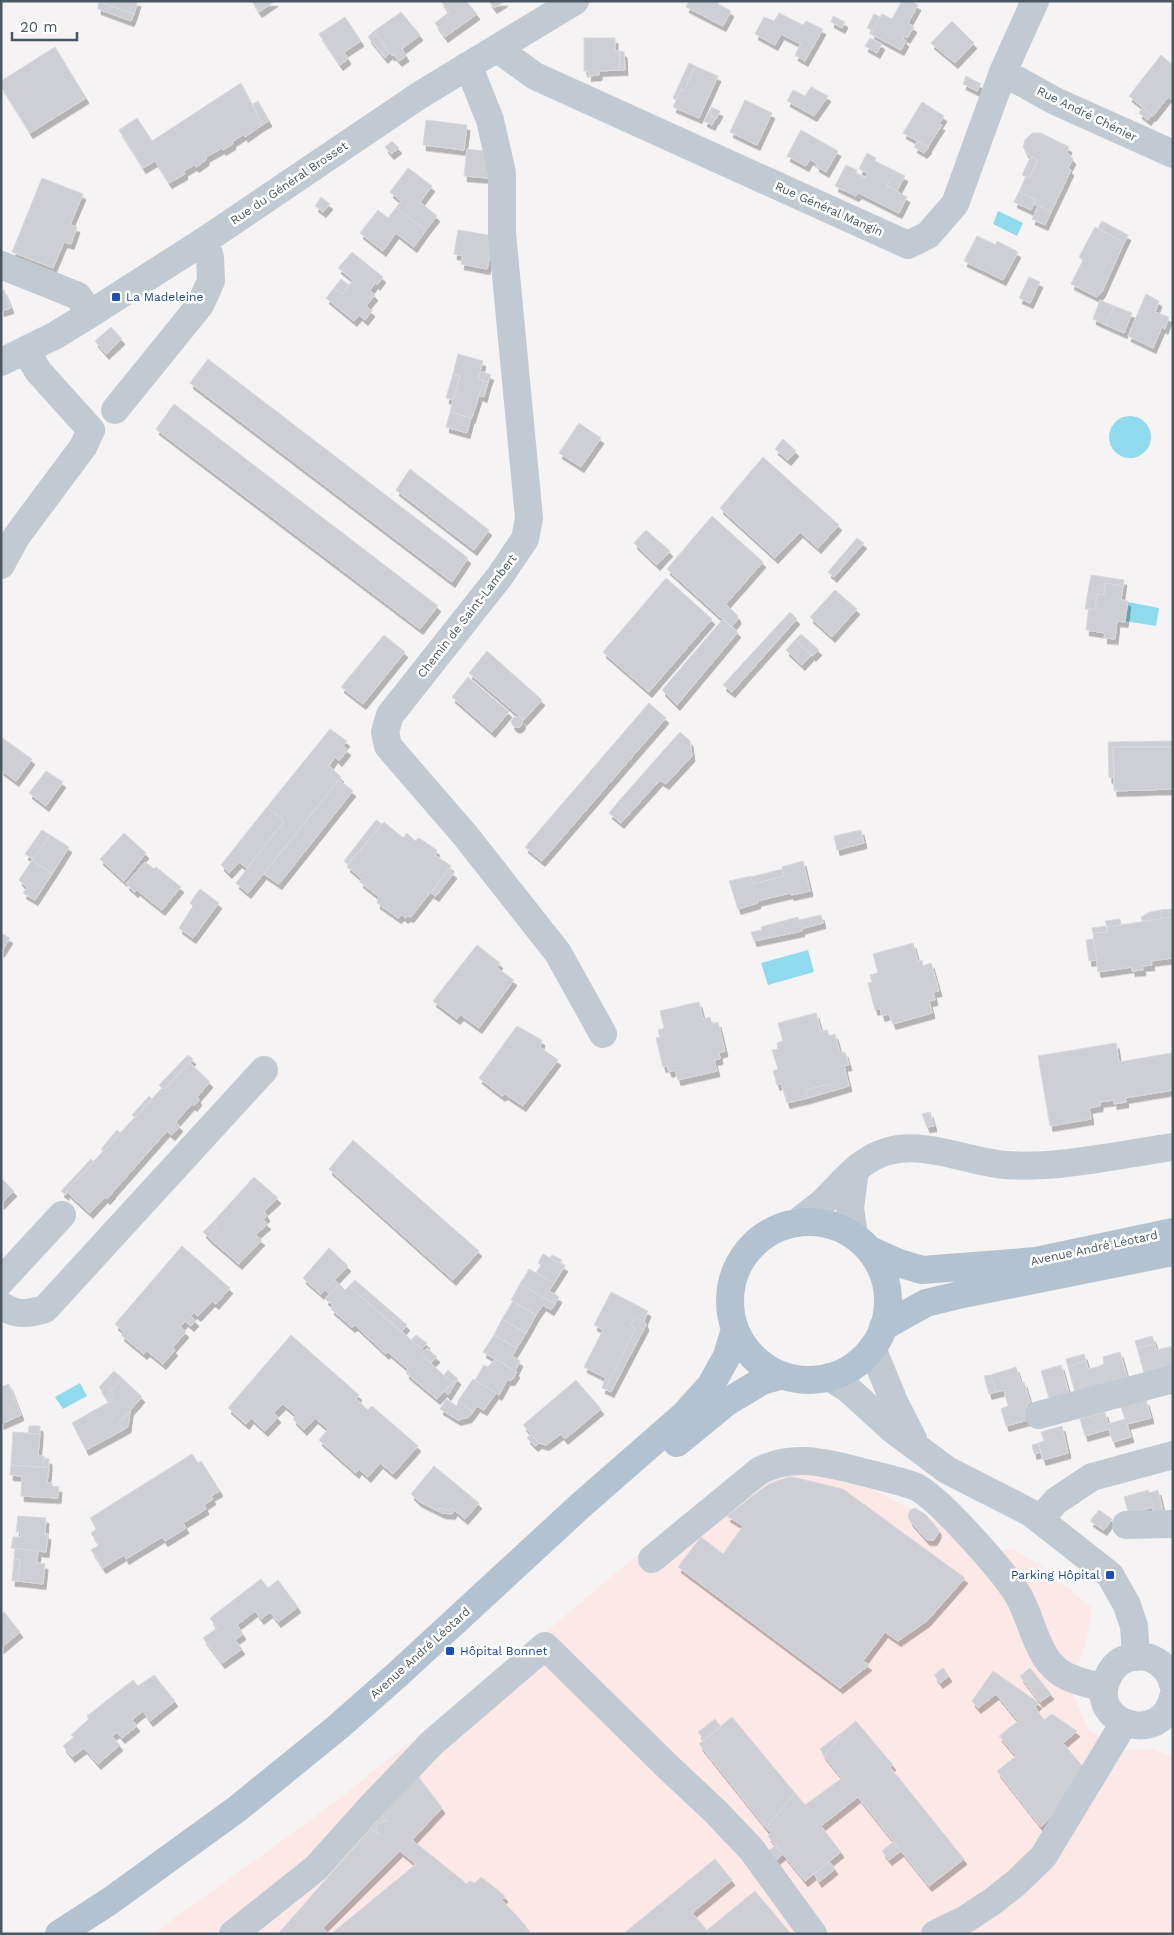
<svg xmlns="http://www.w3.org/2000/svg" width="1174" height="1935" font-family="'Work Sans',sans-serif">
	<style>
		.medical { fill: #fce8e6 }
		.water { fill: #90daee }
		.building { fill: #cdcfd5; stroke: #d7d9de; filter: url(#shadow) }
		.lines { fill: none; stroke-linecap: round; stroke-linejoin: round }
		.minor { stroke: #c1cad2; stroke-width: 28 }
		.major { stroke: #b3c2d1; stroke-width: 28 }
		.transit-dot { fill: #1a4fb4; stroke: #fff; stroke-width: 2 }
		.labels { text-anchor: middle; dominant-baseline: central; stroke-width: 5; stroke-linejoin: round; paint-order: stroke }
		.street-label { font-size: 12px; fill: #4a5661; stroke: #fff }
		.transit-label { font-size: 12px; fill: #164399; stroke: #fff; text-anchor: start }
	</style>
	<defs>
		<filter id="shadow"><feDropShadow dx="3" dy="5.5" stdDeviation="0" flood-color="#0004"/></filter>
	</defs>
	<rect width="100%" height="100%" fill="#f5f3f3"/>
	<path class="medical" d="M759 1459 871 1489 951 1528 976 1555 1012 1549 1041 1566 1092 1608 1087 1637 1071 1690 1089 1731 1126 1750 1152 1749 1173 1756V1934H153L334 1803 522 1652 703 1500Z"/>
	<path class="water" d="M998 211 1023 223 1017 236 993 224Z
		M1109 437a21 21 0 1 1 42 0a21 21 0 1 1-42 0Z
		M1128 602 1159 608 1156 626 1124 621Z
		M808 950 814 972 768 985 761 963Z
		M80 1383 87 1396 63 1409 55 1397Z"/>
	<path class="building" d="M97 1H138L134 14Z
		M252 1H275L259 12Z
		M441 1H466L477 14 445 37 435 23 449 12Z
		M489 1H505L494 8Z
		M689 1H719L718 4 731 11 723 26 686 7Z
		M902 1H911L918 5 908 23 914 27 907 38 904 36 903 39 906 41 901 50 871 34 882 14 892 19Z
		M99 2 134 14 131 21 98 9Z
		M401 12 420 35 402 49 406 56 399 61 394 55H391L374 31Z
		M779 13 803 25 806 21 823 29 805 61 795 55 801 44 781 34 775 45 755 34 764 17 774 21Z
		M874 14 880 17 873 31 867 28Z
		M833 16 845 22 842 28 831 22Z
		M345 17 361 41 344 52 348 59 340 65 319 34Z
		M952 21 974 43 955 63 931 43Z
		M374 31 390 53 385 58 368 37Z
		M584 38H615V51H620L619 70 599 71V75L588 76 589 71H584Z
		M870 38 882 44 877 53 865 46Z
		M55 47 86 98 30 133 1 86V81Z
		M620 51 624 52 625 70H619Z
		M1161 55 1173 65V100L1168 97 1153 116 1129 96Z
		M689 63 695 66 684 91 681 89 676 100 673 98Z
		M695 66 718 76 699 118 673 107 681 89 684 91Z
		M966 76 981 84 977 91 963 84Z
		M241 83 262 125 245 137 244 134 232 142 233 144 223 150 222 148 206 157V160L196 167 194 165 184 171 185 174 169 183 155 161 143 168 119 130 137 118 152 141Z
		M811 87 828 96 814 116 787 101 793 90 805 96Z
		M745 100 772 113 757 145 730 132Z
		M258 101 269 121 262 125 253 104Z
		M922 102 944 116 939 124 942 125 928 147 903 133Z
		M712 107 713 108 710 115 715 119 712 125 704 121Z
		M1143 107 1152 115 1148 120 1139 113Z
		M713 108 720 111 716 119 710 115Z
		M426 120 467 125 464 150 423 145Z
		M801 130 838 151 826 172 816 166 817 164 810 159 806 166 787 156Z
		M1032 133H1041L1069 147 1067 152 1073 159 1068 168 1071 170 1051 212 1034 204 1036 200 1019 192 1026 176 1029 178 1038 160 1027 154 1023 147 1025 140Z
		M392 141 399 148 391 154 385 147Z
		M918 141 929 148 924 153 914 147Z
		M467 149 484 151 489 165 488 178 464 176Z
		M867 153 876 158 875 161 895 171 887 186 907 197 899 213 859 193 856 196 835 186 846 165 857 170 856 173 866 178 868 173 859 169Z
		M1031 156 1038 160 1029 178 1022 175Z
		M408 168 432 186 420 202 437 216 426 230 396 208 401 201 390 192Z
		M895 171 905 176 897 191 887 186Z
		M42 178 83 194 70 225 77 227 71 244 64 242 53 268 12 252Z
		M1019 192 1036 200 1031 210 1014 202Z
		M321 197 330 204 323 212 315 206Z
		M1038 206 1051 212 1045 225 1032 219Z
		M396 208 426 230 414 247 396 233 383 251 360 233 378 210 388 218Z
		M1102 221 1128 235 1124 243 1098 228Z
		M1095 227 1124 243 1102 292 1097 297 1071 284 1083 260 1079 257Z
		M458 230 494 236 487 269 461 264 463 256 454 254Z
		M977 236 996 245 997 241 1018 252 1003 280 964 261Z
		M352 252 383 277 377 285 375 283 370 290 375 295 366 306 372 311 365 320 359 315 354 321 326 298 334 288 342 294 353 280 338 268Z
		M1029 277 1040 282 1030 303 1019 298Z
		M341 279 349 285 342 294 334 288Z
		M4 290 11 308 1 311V291Z
		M1146 294 1159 301 1155 312 1169 317 1165 329 1162 327 1153 348 1128 336Z
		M1100 300 1114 306 1106 325 1093 319Z
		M1114 306 1132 313 1124 333 1106 325Z
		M111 327 122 339 106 354 95 341Z
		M458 354 483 361 478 379 484 380 472 418 450 412 460 376 453 374Z
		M208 359 468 558 452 582 190 383Z
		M480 371 491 375 488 382 478 379Z
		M453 374 460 376 453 400 446 398Z
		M484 380 488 382 484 397 479 395Z
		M174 404 438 606 420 629 156 429Z
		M450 412 471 418 467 433 446 427Z
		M579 423 601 438 581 467 559 453Z
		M783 439 796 451 788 460 775 449Z
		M763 457 839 525 818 548 800 532 775 558 720 508Z
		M410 469 489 530 474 550 396 490Z
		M712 516 763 562 726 604 737 615 738 619 731 627 667 569Z
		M646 530 670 551 657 565 634 543Z
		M857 538 864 543 834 577 828 572Z
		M1091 575 1124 580 1123 586 1105 583 1104 595 1097 594 1095 610 1085 609Z
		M666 578 712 619 649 692 603 652Z
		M1105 583 1123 586 1121 600 1128 601 1125 622 1117 621 1115 639 1104 638 1105 633 1086 630 1089 608 1095 610 1097 594 1104 595Z
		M835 590 857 609 832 637 810 617Z
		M790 612 797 619 732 692 723 685Z
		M723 619 738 632 677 705 662 690Z
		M801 634 819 650 813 656 795 640Z
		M384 635 405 652 363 704 341 687Z
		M795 640 811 655 802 665 786 650Z
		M487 651 542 700 524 720 469 673Z
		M468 677 509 712 492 732 452 697Z
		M649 703 666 718 542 861 525 847Z
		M511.5 722a5.5 5.5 0 1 1 11 0a5.5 5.5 0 1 1-11 0Z
		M330 729 347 741 343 746 348 750 339 761 335 757 329 766 341 777 248 893 236 883 284 821 267 807Z
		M680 732 690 741 692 756 666 784 660 780 630 813 618 802Z
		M1 737 32 759 16 781 1 770Z
		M1173 741V747H1113L1114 777 1109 778 1108 742Z
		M1113 747H1173V789L1114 791Z
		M46 771 63 782 46 806 29 793Z
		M339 780 353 791 279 884 264 874Z
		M618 802 630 813 621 823 609 813Z
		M267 807 284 821 247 868 239 862 229 873 221 865Z
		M376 820 382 824 348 864 344 861Z
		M384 822 403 838 407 833 415 841 419 838 437 850 435 855 451 866 411 917 408 916 405 918 402 915 398 918 377 903 379 897 360 882 362 879 347 866Z
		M42 830 50 835 33 859 25 854Z
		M861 830 864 843 837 850 834 836Z
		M124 833 146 853 124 881 100 859Z
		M50 835 69 847 52 874 32 860Z
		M32 860 52 874 35 900 23 893 27 888 19 880Z
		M803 861 810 891 791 895 790 893 757 901 758 903 738 909 729 881 751 876 753 884 784 876 782 867Z
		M145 862 154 869 156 867 181 887 162 910 137 890 135 892 126 884Z
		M449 869 454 873 436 896 431 893Z
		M783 869 784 876 753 884 751 877Z
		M200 889 219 903 193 938 179 928 193 906 190 903Z
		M1172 909 1173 917 1162 919 1161 910Z
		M1161 910 1162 919 1142 921 1141 917 1150 912Z
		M821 915 823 923 801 929 802 931 754 941 751 932 762 930 761 927 798 917 799 920Z
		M1173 917V958L1151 961 1152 965 1142 966 1143 970 1132 971V967L1098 972 1093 933 1107 932V927Z
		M1120 919 1121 925 1107 927 1105 921Z
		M1106 926 1107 932 1093 933 1092 928Z
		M1 933 10 938 1 952Z
		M1093 939 1097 960 1089 961 1086 940Z
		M913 943 918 962 922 960 923 966 931 963 939 991 933 992 935 1000 929 1001 932 1013 893 1024 889 1014 882 1016 880 1008 875 1010 868 983 872 982 870 975 878 973 873 954Z
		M477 945 500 963 497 968 514 980 479 1028 461 1015 457 1019 433 1001Z
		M699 1002 703 1019 710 1017 712 1024 718 1022 725 1051 719 1053 720 1059 714 1060 717 1071 678 1080 675 1070 669 1072 667 1066 663 1067 656 1038 660 1037 658 1030 664 1028 660 1011Z
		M816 1013 821 1031 827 1030 829 1036 835 1034 840 1053 845 1052 849 1065 844 1066 849 1086 832 1091 830 1084 805 1090 808 1098 787 1103 781 1083 777 1085 773 1071 778 1069 772 1050 778 1049 777 1043 783 1041 778 1023Z
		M517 1026 542 1040 540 1047 558 1060 523 1106 505 1094 502 1096 479 1078Z
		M1116 1043 1119 1062 1172 1053 1173 1090 1125 1098 1126 1102 1114 1104V1100L1100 1102V1106L1089 1108 1091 1119 1050 1126 1038 1056Z
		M188 1055 193 1059 165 1089 162 1088 159 1085Z
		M189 1062 210 1082 197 1097 199 1100 194 1106 192 1104 176 1122 180 1126 172 1135 167 1131 112 1193H113L107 1199 105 1197 90 1213 66 1191 162 1088 165 1089Z
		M830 1084 832 1091 808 1098 805 1090Z
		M149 1096 152 1099 135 1118 132 1115Z
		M930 1112 934 1126 927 1127 922 1114Z
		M117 1130 121 1133 104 1151 101 1149Z
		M353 1140 479 1251 453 1280 329 1169Z
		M91 1159 94 1162 66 1191V1195L61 1191Z
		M254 1177 278 1198 264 1211 267 1216 263 1220 268 1224 255 1235 262 1240 239 1264 209 1238 217 1227 213 1222Z
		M1 1178 14 1191 1 1204Z
		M213 1222 217 1227 209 1238 203 1232Z
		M182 1246 230 1288 216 1304 212 1301 198 1316 194 1313 191 1316 196 1321 191 1326 185 1321 180 1327 186 1332 172 1348 175 1350 163 1364 147 1351 144 1354 121 1335 124 1332 115 1324Z
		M329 1248 348 1266 321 1294 303 1278Z
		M543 1254 565 1266 554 1283 536 1273 541 1265 538 1263Z
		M552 1255 562 1260 560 1263 550 1258Z
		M529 1269 554 1283 549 1291 559 1297 555 1304 520 1284Z
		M334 1280 339 1284 330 1294 325 1290Z
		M355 1280 407 1325 401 1332 349 1286Z
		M339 1284 345 1290 349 1286 424 1351 421 1354 452 1383 437 1399 406 1373 408 1369 388 1352 386 1354 355 1325 352 1327 331 1309 333 1305 325 1299Z
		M520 1284 555 1304 551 1310 543 1305 536 1315 511 1300Z
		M611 1292 648 1311 644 1321 635 1317 630 1326 636 1328 605 1389 602 1388 606 1378 584 1367 603 1330 594 1325Z
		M513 1301 536 1315 526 1333 502 1319Z
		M635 1317 644 1321 646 1325 611 1392 605 1389 636 1328 630 1326Z
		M502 1319 526 1333 517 1348 494 1335Z
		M291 1335 359 1395 356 1399 368 1410 372 1406 418 1446 393 1474 380 1463 368 1477 359 1469 356 1473 319 1440 328 1429 315 1418 304 1430 293 1419 296 1415 283 1404 274 1413 278 1417 265 1431 251 1418 246 1424 228 1408Z
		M416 1335 427 1343 422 1349 411 1340Z
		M494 1335 517 1348 512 1356 520 1361 515 1371 483 1352Z
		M1152 1336 1155 1344 1137 1348 1135 1341Z
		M1155 1344 1156 1350 1173 1346V1369L1144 1373 1137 1348Z
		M427 1348 437 1357 431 1363 421 1354Z
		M1120 1352 1127 1377 1112 1381 1113 1385 1075 1392 1068 1367 1086 1361 1088 1369 1097 1367 1104 1364 1103 1357Z
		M1084 1354 1086 1361 1068 1367 1066 1359Z
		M495 1359 517 1372 512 1380H507L499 1395 475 1380 484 1365 488 1367Z
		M1061 1365 1070 1397 1049 1398 1041 1371Z
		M1016 1367 1021 1383 1024 1382 1027 1392 1030 1403 1027 1404 1031 1419 1006 1426 1001 1409 1008 1406 1004 1390 996 1392 991 1375Z
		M448 1370 458 1379 452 1383 444 1375Z
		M114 1371 122 1378 110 1392 115 1396 109 1402 99 1387Z
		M991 1375 996 1392 989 1394 984 1376Z
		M122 1378 142 1397 119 1423 123 1430 86 1450 72 1423 109 1402 115 1396 110 1392Z
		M458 1379 448 1395 444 1391Z
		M473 1379 496 1393 484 1410 477 1406 473 1412 458 1401Z
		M576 1380 601 1409 565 1439 561 1434 546 1445 539 1443 523 1425Z
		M9 1384 21 1415 1 1424V1387Z
		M446 1399 457 1406 458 1401 473 1412 469 1417 458 1420 440 1409Z
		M1146 1400 1151 1418 1127 1424 1131 1437 1113 1442 1109 1429 1085 1436 1080 1419 1105 1412 1108 1424 1125 1419 1121 1407Z
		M130 1411 128 1427 123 1430 119 1423Z
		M29 1426H40V1434H28Z
		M1062 1426 1068 1453 1043 1460 1038 1443 1044 1441 1041 1432Z
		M13 1432 40 1434 38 1456H44L43 1467 11 1465Z
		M531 1434 539 1443 535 1446 527 1438Z
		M1038 1443 1041 1452 1034 1454 1032 1445Z
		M192 1454 198 1463 201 1461 220 1491 211 1496 213 1499 204 1505 206 1509 183 1523 186 1528 165 1541 162 1537 126 1559 124 1555 103 1568 91 1550 99 1545 91 1533 97 1529 90 1518Z
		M44 1458 49 1459V1467H43Z
		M11 1465 49 1468 47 1483H52V1486L59 1487 58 1498 21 1496 22 1476 10 1475Z
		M434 1466 479 1503 465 1519 452 1508 450 1510 440 1508 438 1511 418 1501 411 1494Z
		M789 1477 797 1478 843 1489 965 1578 927 1621 898 1641 885 1632 863 1661 869 1665 840 1688 678 1567 701 1537 723 1554 743 1526 727 1516 763 1488 771 1483Z
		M1148 1490 1149 1493 1158 1490 1163 1511 1154 1514 1152 1507 1129 1515 1124 1497Z
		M440 1508 450 1510 452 1508 455 1510 452 1514 442 1513 438 1511Z
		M915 1508 925 1514 938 1529V1533L934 1540H927L910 1521 908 1516 910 1510Z
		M1099 1510 1112 1519 1104 1530 1090 1521Z
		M18 1516 46 1518 45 1534H48L46 1552 11 1548 13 1537H21V1532H16Z
		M15 1548 38 1551 37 1563 45 1564 43 1584 18 1581 20 1560 14 1559Z
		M14 1559 20 1560 18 1581H12Z
		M261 1579 268 1588 278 1580 298 1607 278 1622 270 1612 261 1619 255 1611 237 1625 243 1634 235 1640 242 1649 222 1663 203 1638 217 1628 210 1618Z
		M4 1612 20 1632 1 1648V1615Z
		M943 1668 949 1676 940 1683 934 1675Z
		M1030 1668 1051 1694 1040 1702 1020 1676Z
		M993 1671 1039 1703 1035 1707 1044 1720 1052 1714 1077 1731 1063 1743 1083 1767 1060 1806 1041 1827 997 1771 1016 1756 999 1736 1018 1721 996 1694 978 1708 972 1701Z
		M154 1675 175 1701 150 1721 143 1711 132 1720 137 1726 122 1738 117 1732 112 1736 120 1745 98 1764 84 1748 72 1757 63 1746 74 1737 71 1735 89 1719 87 1716 133 1680 138 1686Z
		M732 1717 795 1793 766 1828 699 1744Z
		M715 1719 721 1727 704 1740 698 1732Z
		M856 1721 893 1765 890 1767 964 1859 929 1886 858 1797 821 1826 841 1852 805 1881 768 1836 771 1833 766 1828 795 1793 805 1805 842 1778 824 1756 845 1730Z
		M845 1730 824 1756 820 1749Z
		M418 1776 442 1808 412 1840 467 1884 469 1881 475 1883 481 1877 485 1880 505 1896 502 1900 526 1926 524 1928 531 1934H331L416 1864 400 1851 323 1928 328 1934H278L371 1828 378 1834 376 1828 378 1823 383 1821H389L382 1816Z
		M382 1816 389 1821H383L378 1823 376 1828 378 1834 371 1828Z
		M894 1841 901 1851 889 1860 882 1851Z
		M776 1845 783 1854 771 1864 764 1855Z
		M715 1859 732 1880 692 1913 707 1930 755 1891 791 1934H623Z
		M829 1861 835 1869 819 1882 814 1874Z"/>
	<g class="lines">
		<path class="minor" d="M500 47 506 55 535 76 908 245 928 235 955 204 1003 72 1035 1
			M467 66 472 75 490 120 502 173V233L529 518 525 539 500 576 390 715 385 732 388 746 465 835 558 953 603 1034
			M1003 72 1055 101 1173 154
			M1 265 78 296 90 314
			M1 362 56 335 90 314 204 241 420 95 575 1
			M115 410 200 305 211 281 210 257 204 241
			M1 565 16 537 83 447 91 430 38 371 26 350
			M797 1223C805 1216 813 1210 821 1204 842 1184 860 1158 889 1151 926 1141 969 1162 1006 1165 1058 1169 1121 1154 1173 1147
			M854 1235 850 1208 855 1170
			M1 1281 62 1215
			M1 1305C16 1316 28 1314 45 1309L264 1070
			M872 1348 895 1404 913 1439
			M829 1377 847 1388 892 1429 947 1470 1031 1513 1110 1575 1127 1605 1134 1626 1136 1657
			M1039 1415 1173 1379
			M1040 1519 1056 1501 1092 1477 1173 1455
			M1126 1525 1173 1524
			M652 1559 759 1471C790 1455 819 1461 851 1469 872 1475 894 1479 914 1486 937 1495 1003 1571 1018 1595 1034 1622 1036 1662 1068 1677 1079 1682 1093 1685 1104 1688
			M1173 1684C1169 1665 1148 1651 1128 1658 1118 1661 1111 1669 1107 1679 1087 1723 1162 1748 1173 1697
			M233 1934 316 1868 368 1810 433 1742 545 1646 669 1768 716 1812 752 1850 813 1934
			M935 1934 966 1919 993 1901 1016 1883 1043 1857 1124 1723"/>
		<path class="major" d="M730 1301a79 79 0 1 1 158 0a79 79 0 1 1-158 0Z
			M870 1250 899 1263 922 1270 1036 1261 1173 1232
			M883 1327 926 1303 963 1294 1173 1252
			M677 1443 727 1402 762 1381 782 1375
			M59 1934 110 1901 237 1809 338 1727 398 1674 580 1506 684 1415 711 1385 727 1356 735 1329"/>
	</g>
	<g class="transit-dot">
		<rect x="111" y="292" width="10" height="10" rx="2.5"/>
		<rect x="1105" y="1570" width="10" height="10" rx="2.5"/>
		<rect x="445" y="1646" width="10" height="10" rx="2.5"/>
	</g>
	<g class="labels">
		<g class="street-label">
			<text transform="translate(1087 114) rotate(26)">Rue André Chénier</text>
			<text transform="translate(289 183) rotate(-34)">Rue du Général Brosset</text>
			<text transform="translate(829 209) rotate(24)">Rue Général Mangin</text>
			<text transform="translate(467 616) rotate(-52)">Chemin de Saint-Lambert</text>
			<text transform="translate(1094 1248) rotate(-12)">Avenue André Léotard</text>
			<text transform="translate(420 1653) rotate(-42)">Avenue André Léotard</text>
		</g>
		<g class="transit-label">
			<text x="126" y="297">La Madeleine</text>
			<text x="1100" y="1575" text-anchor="end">Parking Hôpital</text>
			<text x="460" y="1651">Hôpital Bonnet</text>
		</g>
	</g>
	<rect width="1174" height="1935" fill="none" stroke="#4a5661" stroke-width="5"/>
	<path d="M12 32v8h65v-8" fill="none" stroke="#4a5661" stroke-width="2.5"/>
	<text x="20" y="32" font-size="15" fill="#4a5661" stroke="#ffffff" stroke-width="4" paint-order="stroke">20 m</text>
</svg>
